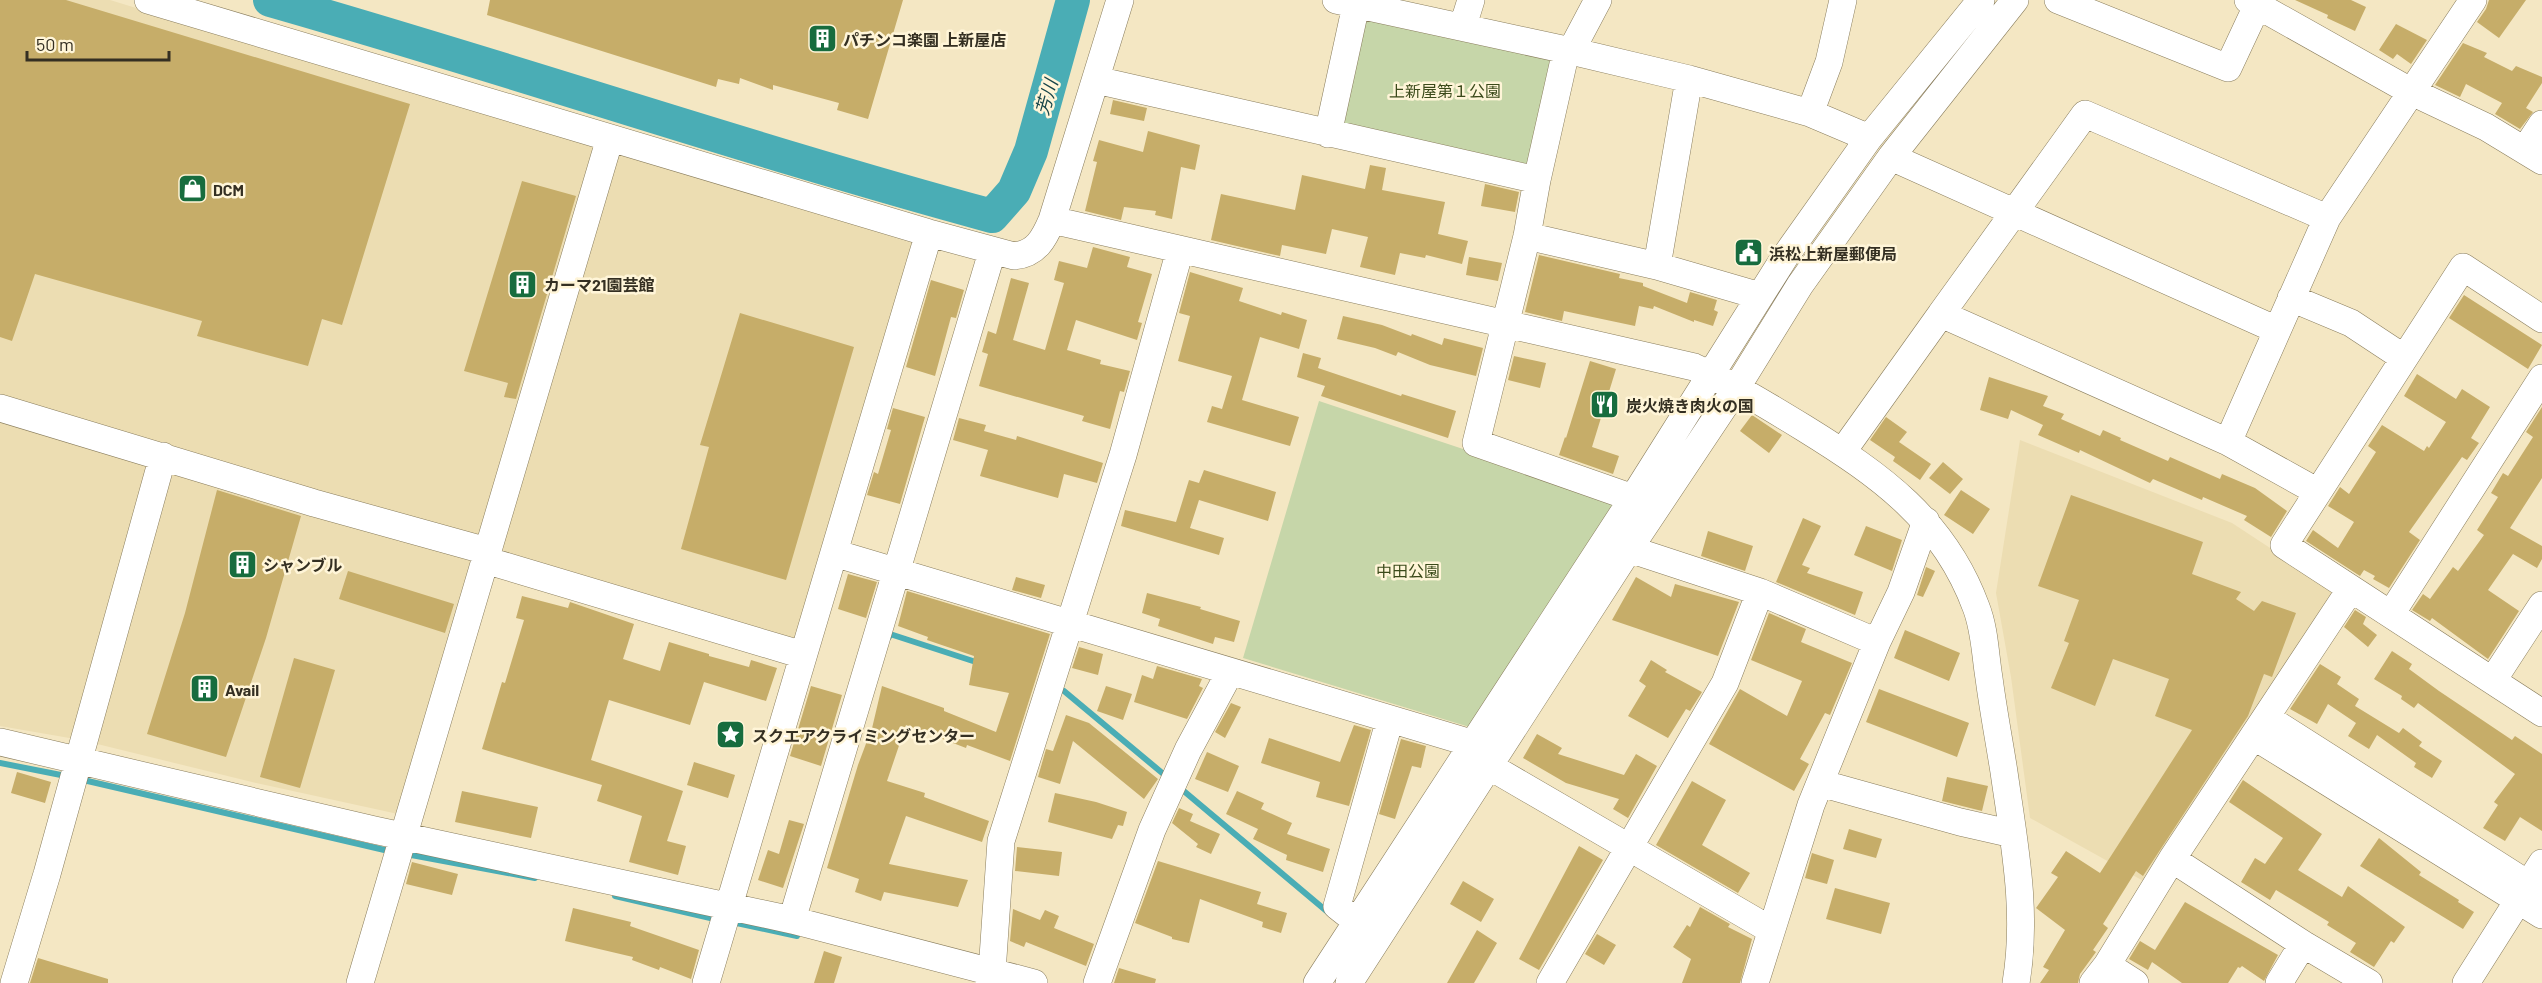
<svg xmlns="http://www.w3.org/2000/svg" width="2542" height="983" font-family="Barlow,'Noto Sans JP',sans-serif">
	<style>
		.built { fill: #ecddb2 }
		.green { fill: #c6d6a9 }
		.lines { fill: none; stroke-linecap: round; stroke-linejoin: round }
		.stream { stroke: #4aadb5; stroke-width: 6 }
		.river { stroke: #4aadb5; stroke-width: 34 }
		.building { fill: #c6ad69 }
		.minor-casing { stroke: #897d5d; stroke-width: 28 }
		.minor { stroke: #fff; stroke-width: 27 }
		.labels { text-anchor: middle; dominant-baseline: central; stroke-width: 5; stroke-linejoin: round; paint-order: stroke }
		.poi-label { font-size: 16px; font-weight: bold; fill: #342f22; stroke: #fff5d8; text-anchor: start }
		.park-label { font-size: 16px; fill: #3b4a1a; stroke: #fff5d8 }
		.water-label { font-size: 18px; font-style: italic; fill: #184549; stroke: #fff5d8 }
	</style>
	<rect width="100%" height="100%" fill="#f4e7c3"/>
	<path class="built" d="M0 0H110L443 102 590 141 597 157 398 814 252 782 81 740 0 726Z
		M623 151 918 245 797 648 494 557 616 155Z
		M2020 440 2232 523 2337 592 2147 883 2030 818 2011 677 1996 593Z"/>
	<path class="green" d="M1366 16 1556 56 1533 165 1343 125Z
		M1319 401 1622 502 1476 729 1243 658Z"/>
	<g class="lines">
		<path class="stream" d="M889 637 890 634 979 663
			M1064 691 1167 777
			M0 763 66 776
			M79 779 393 852
			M1179 787 1330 914
			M406 854 535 878
			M615 896 719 920
			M732 922 797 936 799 928"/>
		<path class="river" d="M270 0C512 69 749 150 992 216L1014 191 1031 151 1073 0"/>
	</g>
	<path class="building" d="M0 0H66L410 104 342 325 322 319 308 366 197 336 202 321 35 274 12 341 0 337Z
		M490 0H903L868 119 837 110 839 103 773 85V90L740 78 739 84 718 79 716 87 487 15Z
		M2295 0H2351L2366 7 2355 31 2327 18 2328 15Z
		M2489 0H2526L2499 38 2477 22 2486 9Z
		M2396 24 2427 40 2411 64 2397 54 2393 59 2379 50Z
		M2463 43 2487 53 2484 57 2512 71 2516 66 2542 77V83L2526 108 2533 112 2520 129 2495 114 2502 103 2466 84 2460 97 2435 85Z
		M1113 100 1147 108 1144 121 1110 114Z
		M1148 131 1200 145 1195 170 1181 167 1172 219 1155 215 1156 211 1124 207 1121 220 1085 211 1097 162 1093 161 1099 140 1143 152Z
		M1370 165 1386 168 1382 190 1445 202 1438 234 1468 241 1462 264 1426 255 1425 258 1400 253 1395 275 1360 267 1368 237 1332 229 1326 254 1282 245 1280 256 1211 240 1221 194 1295 210 1302 175 1365 189Z
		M522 181 576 196 516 399 504 397 508 383 464 371Z
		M1485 184 1519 192 1515 212 1481 206Z
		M1093 247 1130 257 1127 267 1152 274 1138 322 1142 323 1137 340 1076 320 1067 350 1101 360 1100 364 1130 371 1124 392 1120 391 1110 429 1082 421 1084 416 979 386 988 354 982 352 988 331 996 334 1011 278 1029 283 1013 340 1045 350 1064 283 1054 280 1059 261 1087 268Z
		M1539 255 1620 274 1619 278 1643 283V286L1687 303 1690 292 1717 300 1714 310 1718 312 1713 326 1694 320V322L1654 306 1653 309 1639 306 1635 326 1564 311 1562 321 1525 312Z
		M1469 257 1502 263 1498 281 1466 275Z
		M1190 272 1243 288 1239 301 1281 315 1282 312 1307 320 1299 349 1260 337 1242 400 1299 417 1290 446 1207 422 1212 406 1222 409 1232 376 1178 361 1190 316 1179 313Z
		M931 280 964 290 956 318 951 317 935 376 906 367Z
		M2464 295 2542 345 2528 369 2449 318Z
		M740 313 854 347 786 580 681 549 709 447 700 445Z
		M1343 316 1382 325 1411 336 1412 334 1442 345 1444 338 1483 348 1476 376 1430 365 1398 352 1396 356 1375 348 1337 339Z
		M1303 353 1321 358 1318 368 1401 396 1402 394 1456 411 1448 438 1321 396 1325 386 1297 377Z
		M1514 356 1546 363 1540 388 1508 380Z
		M1590 361 1616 369 1592 447 1619 456 1613 474 1559 455 1565 437 1566 438Z
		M2417 374 2456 399 2462 389 2490 407 2471 438 2479 443 2467 460 2462 457 2409 532 2420 540 2389 588 2373 579 2375 576 2364 570 2360 576 2306 541 2313 530 2338 548 2354 522 2328 506 2340 487 2349 494 2376 452 2368 446 2382 425 2424 451 2427 446 2429 448 2446 422 2404 396Z
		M1989 377 2048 396 2043 406 2064 414 2061 419 2100 436 2103 430 2121 438 2120 440 2168 461 2170 457 2220 479 2222 474 2255 488 2287 511 2271 537 2244 520 2247 516 2203 497 2202 500 2153 479 2150 483 2080 450 2079 453 2038 435 2043 425 2011 410 2008 419 1980 410Z
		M2542 407V478L2510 528 2542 546V559L2537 568 2513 554 2488 590 2519 611 2488 659 2432 618 2430 621 2412 610 2423 594 2430 599 2453 567 2458 571 2484 535 2477 530 2498 497 2491 493 2503 473 2508 476 2533 437 2526 432Z
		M893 408 925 417 900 504 867 495 874 472 878 474 891 430 887 429Z
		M1752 415 1782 435 1769 453 1740 431Z
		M1886 417 1907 432 1899 442 1931 464 1920 480 1893 461 1895 457 1870 440Z
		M959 418 986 425 984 431 1016 440 1017 436 1103 463 1097 483 1064 474 1058 498 980 476 988 450 953 440Z
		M1943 462 1963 479 1950 494 1929 478Z
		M1204 470 1276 492 1268 521 1199 500 1190 528 1224 538 1219 555 1121 526 1125 510 1176 522 1189 480 1199 483Z
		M217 490 301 516 266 638 226 757 147 734 185 613Z
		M1961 490 1990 509 1973 534 1944 515Z
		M2071 495 2203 542 2192 574 2241 592 2236 599 2254 611 2262 601 2296 613 2272 677 2264 674 2248 716 2143 876 2136 871 2103 924 2108 928 2093 950 2096 952 2080 974 2078 983H2040L2049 970 2043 967 2065 930 2036 908 2058 877 2051 873 2066 851 2100 873 2192 730 2155 716 2169 679 2113 659 2095 706 2051 688 2069 643 2064 641 2079 600 2038 586Z
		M1803 518 1821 526 1802 565 1810 568 1807 573 1863 592 1855 615 1776 582Z
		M1866 526 1902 540 1892 571 1854 555Z
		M1708 531 1753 546 1745 571 1701 556Z
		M1926 567 1935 571 1923 597 1917 595Z
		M348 571 454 604 445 633 339 599Z
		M848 574 877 582 866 618 838 609Z
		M1016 577 1045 585 1041 598 1012 590Z
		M1636 577 1671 597 1675 584 1739 602 1718 656 1612 620Z
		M907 591 1050 634 1010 761 967 745 966 748 906 725 887 781 925 793 924 797 989 821 982 842 906 816 889 864 968 880 958 907 884 892 881 901 855 892 859 879 827 868 858 765 867 741H869L882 686 944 708V711L996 732 1009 693 969 685 974 656 927 640 928 637 898 626Z
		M1147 593 1201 607 1200 609 1240 621 1234 642 1215 637 1213 644 1158 626 1160 619 1142 613Z
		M522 596 568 608 570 602 634 624 623 659 660 671 669 642 709 654V656L749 667 751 660 777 668 766 701 704 682 690 725 609 700 591 760 683 791 667 841 686 846 678 875 629 862 642 816 597 801 602 785 482 749 502 682 505 683 524 620 516 618Z
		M2355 610 2366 617 2363 624 2377 635 2368 647 2344 627Z
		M1769 613 1806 629 1801 642 1852 663 1830 715 1825 713 1800 759 1809 764 1794 791 1709 744 1740 689 1787 716 1802 681 1751 660Z
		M1905 630 1960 653 1949 681 1894 658Z
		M1079 647 1103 654 1098 675 1072 668Z
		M2392 651 2412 664 2409 669 2439 691 2512 740 2515 736 2542 754V831L2520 817 2505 841 2483 828 2498 805 2494 802 2515 774 2418 703 2414 708 2401 699 2402 696 2374 679Z
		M294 658 335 670 300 788 260 777Z
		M1651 660 1667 670 1665 672 1702 692 1690 711 1686 709 1668 738 1628 716 1646 686 1639 681Z
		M2320 664 2341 677 2337 684 2359 699 2355 706 2399 733 2403 728 2422 742 2419 746 2442 761 2432 778 2414 767 2416 763 2377 735 2369 749 2348 736 2356 723 2328 704 2317 724 2290 709Z
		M1157 666 1202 679 1199 686 1203 688 1187 719 1134 702 1142 675 1153 679Z
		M811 686 842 695 821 766 790 756Z
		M1106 686 1132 694 1123 720 1097 711Z
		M1879 689 1969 723 1957 757 1866 722Z
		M1231 703 1241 707 1225 738 1215 732Z
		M1066 715 1089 723 1158 779 1144 799 1073 741 1060 784 1038 777 1046 749 1053 751Z
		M1354 725 1371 730 1349 806 1316 797 1320 782 1261 763 1269 738 1340 762Z
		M1537 734 1562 748 1558 754 1624 775 1636 754 1657 766 1628 818 1613 809 1619 799 1566 783 1523 758Z
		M1401 739 1426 746 1421 768 1412 766 1395 819 1379 814Z
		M1207 752 1239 766 1228 792 1195 779Z
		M694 762 735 775 728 798 687 785Z
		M17 772 51 782 45 803 11 793Z
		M1947 777 1988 786 1982 811 1942 801Z
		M2243 780 2322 834 2298 870 2342 897 2348 886 2405 927 2394 943 2391 941 2374 967 2350 952 2356 943 2327 925 2329 922 2276 890 2270 900 2241 882 2255 858 2265 864 2283 838 2229 802Z
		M1692 781 1726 800 1702 845 1750 873 1738 893 1656 845Z
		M462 791 538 807 531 838 455 822Z
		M1237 791 1264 803 1261 809 1292 823 1287 834 1330 849 1323 872 1286 860 1287 855 1253 839 1258 829 1226 814Z
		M1055 793 1096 802 1127 812 1123 826 1118 825 1112 839 1048 822Z
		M1179 808 1193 814 1190 821 1220 834 1211 854 1196 847 1198 844 1172 823Z
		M789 820 804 824 783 888 758 880 768 850 779 854Z
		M1849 829 1882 839 1876 858 1843 849Z
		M2379 838 2421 872 2419 875 2459 900 2458 902 2474 912 2463 929 2360 866Z
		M1579 846 1603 860 1539 970 1519 959Z
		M1017 847 1062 852 1059 876 1015 871Z
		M1812 853 1834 860 1827 884 1805 878Z
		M1158 861 1261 892 1257 904 1287 913 1281 933 1262 927 1263 922 1200 899 1189 943 1172 939V937L1135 923Z
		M412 862 458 874 452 895 406 884Z
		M1463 881 1494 899 1481 922 1450 904Z
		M1835 888 1890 903 1881 934 1826 919Z
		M2185 902 2278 955 2264 981 2242 966 2240 968 2238 967 2228 983H2182L2152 962 2148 970 2129 959 2140 941 2155 950Z
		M1700 907 1730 924 1728 927 1752 939 1740 983H1682L1691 959 1673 947 1687 925 1690 927Z
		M573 908 631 922 630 926 699 950 691 979 660 967 659 970 632 960 633 957 565 941Z
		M1013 909 1040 920 1045 910 1059 916 1054 928 1094 944 1086 966 1026 942 1024 947 1010 941Z
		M1477 930 1497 943 1474 983H1447Z
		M1597 934 1616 945 1604 965 1585 954Z
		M824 951 842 957 834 983H814Z
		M38 958 108 979V983H30Z
		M1119 968 1156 979 1155 983H1114Z"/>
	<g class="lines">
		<defs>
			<path id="minor" d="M148 0 929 233 1014 256C1036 254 1044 239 1052 220L1120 0
				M1336 0 1571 51 1689 79 1810 113
				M1843 0 1829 62 1810 113 1869 138
				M2058 0 2228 68 2257 6
				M2248 0 2410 91 2486 127 2542 161
				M1463 26 1471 0
				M1566 51 1537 180 1527 236 1476 443 1633 498
				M1571 51 1598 0
				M1096 80 1537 180
				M1328 134 1356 5
				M2525 150 2542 124
				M1891 157 2277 330
				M2327 218 2473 0
				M1052 220 1694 367C1732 384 1768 406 1804 428 1880 475 1944 520 1976 607 1985 630 1985 654 1989 678 1993 709 1999 740 2004 772 2014 843 2028 911 2016 983
				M1527 236 1657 266 1760 296
				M1657 266 1689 79
				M2291 298 2351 323 2404 358
				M1941 314 2085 114 2327 218 2228 442
				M2542 319 2463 267 2284 545 2542 713
				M0 408 314 503 487 551
				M1843 451 1941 314 2228 442 2318 492
				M1629 549 1760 592 1877 642
				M834 553 1474 744
				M485 560 803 655
				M2391 614 2542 378
				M2493 680 2542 605
				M2267 718 2542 893
				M2255 737 2542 915
				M0 742 374 830 792 920 1034 983
				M1489 766 1771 930
				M1820 783 1960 822 2013 834
				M2172 859 2303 944 2369 983
				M792 920 992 252
				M1356 921 1337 906 1390 719
				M2107 965 2135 983
				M14 983 47 874 163 456
				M360 983 610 138
				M706 983 929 233
				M989 983 992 972 1001 841 1123 455 1180 250
				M1097 983 1152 830 1188 750 1230 672
				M1317 983 1633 498 1786 255 1869 138 1981 0
				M1349 983 1629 549 1737 387 1800 285 1891 157 2015 0
				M1550 983 1725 683 1760 592
				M1755 983 1811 805 1877 642 1901 592 1926 521
				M2093 983 2107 965 2172 859 2350 590
				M2279 983 2303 944
				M2466 983 2542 863"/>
		</defs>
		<use href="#minor" class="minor-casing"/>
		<use href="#minor" class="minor"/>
	</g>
	<defs>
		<symbol id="building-square" viewBox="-11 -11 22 22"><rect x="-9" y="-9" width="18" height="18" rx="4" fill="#176c3e" stroke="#fff5d8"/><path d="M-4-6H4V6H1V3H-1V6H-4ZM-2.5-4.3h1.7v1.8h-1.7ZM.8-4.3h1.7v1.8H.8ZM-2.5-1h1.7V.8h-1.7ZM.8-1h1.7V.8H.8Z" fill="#fff"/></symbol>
		<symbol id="shop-square" viewBox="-11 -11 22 22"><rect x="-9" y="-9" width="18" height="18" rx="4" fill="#176c3e" stroke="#fff5d8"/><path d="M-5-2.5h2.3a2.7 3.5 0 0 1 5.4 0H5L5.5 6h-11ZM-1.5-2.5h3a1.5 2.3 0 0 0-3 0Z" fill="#fff"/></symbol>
		<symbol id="civic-square" viewBox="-11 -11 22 22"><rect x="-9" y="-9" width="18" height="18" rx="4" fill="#176c3e" stroke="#fff5d8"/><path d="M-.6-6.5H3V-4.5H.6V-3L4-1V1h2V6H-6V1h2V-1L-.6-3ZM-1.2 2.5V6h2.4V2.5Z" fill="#fff"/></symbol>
		<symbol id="restaurant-square" viewBox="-11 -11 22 22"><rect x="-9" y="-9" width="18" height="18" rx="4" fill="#176c3e" stroke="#fff5d8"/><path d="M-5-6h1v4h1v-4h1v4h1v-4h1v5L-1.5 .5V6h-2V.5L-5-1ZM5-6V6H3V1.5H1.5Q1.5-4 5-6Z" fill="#fff"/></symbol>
		<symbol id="sight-square" viewBox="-11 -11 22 22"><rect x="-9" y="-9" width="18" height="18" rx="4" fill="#176c3e" stroke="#fff5d8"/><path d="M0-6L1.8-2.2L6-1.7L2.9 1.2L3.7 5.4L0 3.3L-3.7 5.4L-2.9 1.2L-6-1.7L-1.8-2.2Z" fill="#fff"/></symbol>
	</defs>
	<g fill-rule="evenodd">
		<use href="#building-square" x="806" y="22" width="33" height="33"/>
		<use href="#shop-square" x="176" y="172" width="33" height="33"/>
		<use href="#civic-square" x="1732" y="236" width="33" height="33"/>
		<use href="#building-square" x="506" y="268" width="33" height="33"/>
		<use href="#restaurant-square" x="1588" y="388" width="33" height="33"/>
		<use href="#building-square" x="226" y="548" width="33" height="33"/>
		<use href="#building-square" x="188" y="672" width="33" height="33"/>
		<use href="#sight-square" x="714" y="718" width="33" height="33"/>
	</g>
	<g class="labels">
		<g class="poi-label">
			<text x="843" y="39">パチンコ楽園 上新屋店</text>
			<text x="213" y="189">DCM</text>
			<text x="1769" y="253">浜松上新屋郵便局</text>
			<text x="544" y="284">カーマ21園芸館</text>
			<text x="1626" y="405">炭火焼き肉火の国</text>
			<text x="263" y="564">シャンブル</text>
			<text x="225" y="689">Avail</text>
			<text x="752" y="735">スクエアクライミングセンター</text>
		</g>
		<g class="park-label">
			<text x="1445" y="90">上新屋第１公園</text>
			<text x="1408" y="570">中田公園</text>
		</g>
		<g class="water-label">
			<text transform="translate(1046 97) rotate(-74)">芳川</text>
		</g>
	</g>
	<path d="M27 51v9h142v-9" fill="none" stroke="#342f22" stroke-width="3"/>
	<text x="36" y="51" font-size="18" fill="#342f22" stroke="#fff5d8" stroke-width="4.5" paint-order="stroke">50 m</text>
</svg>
